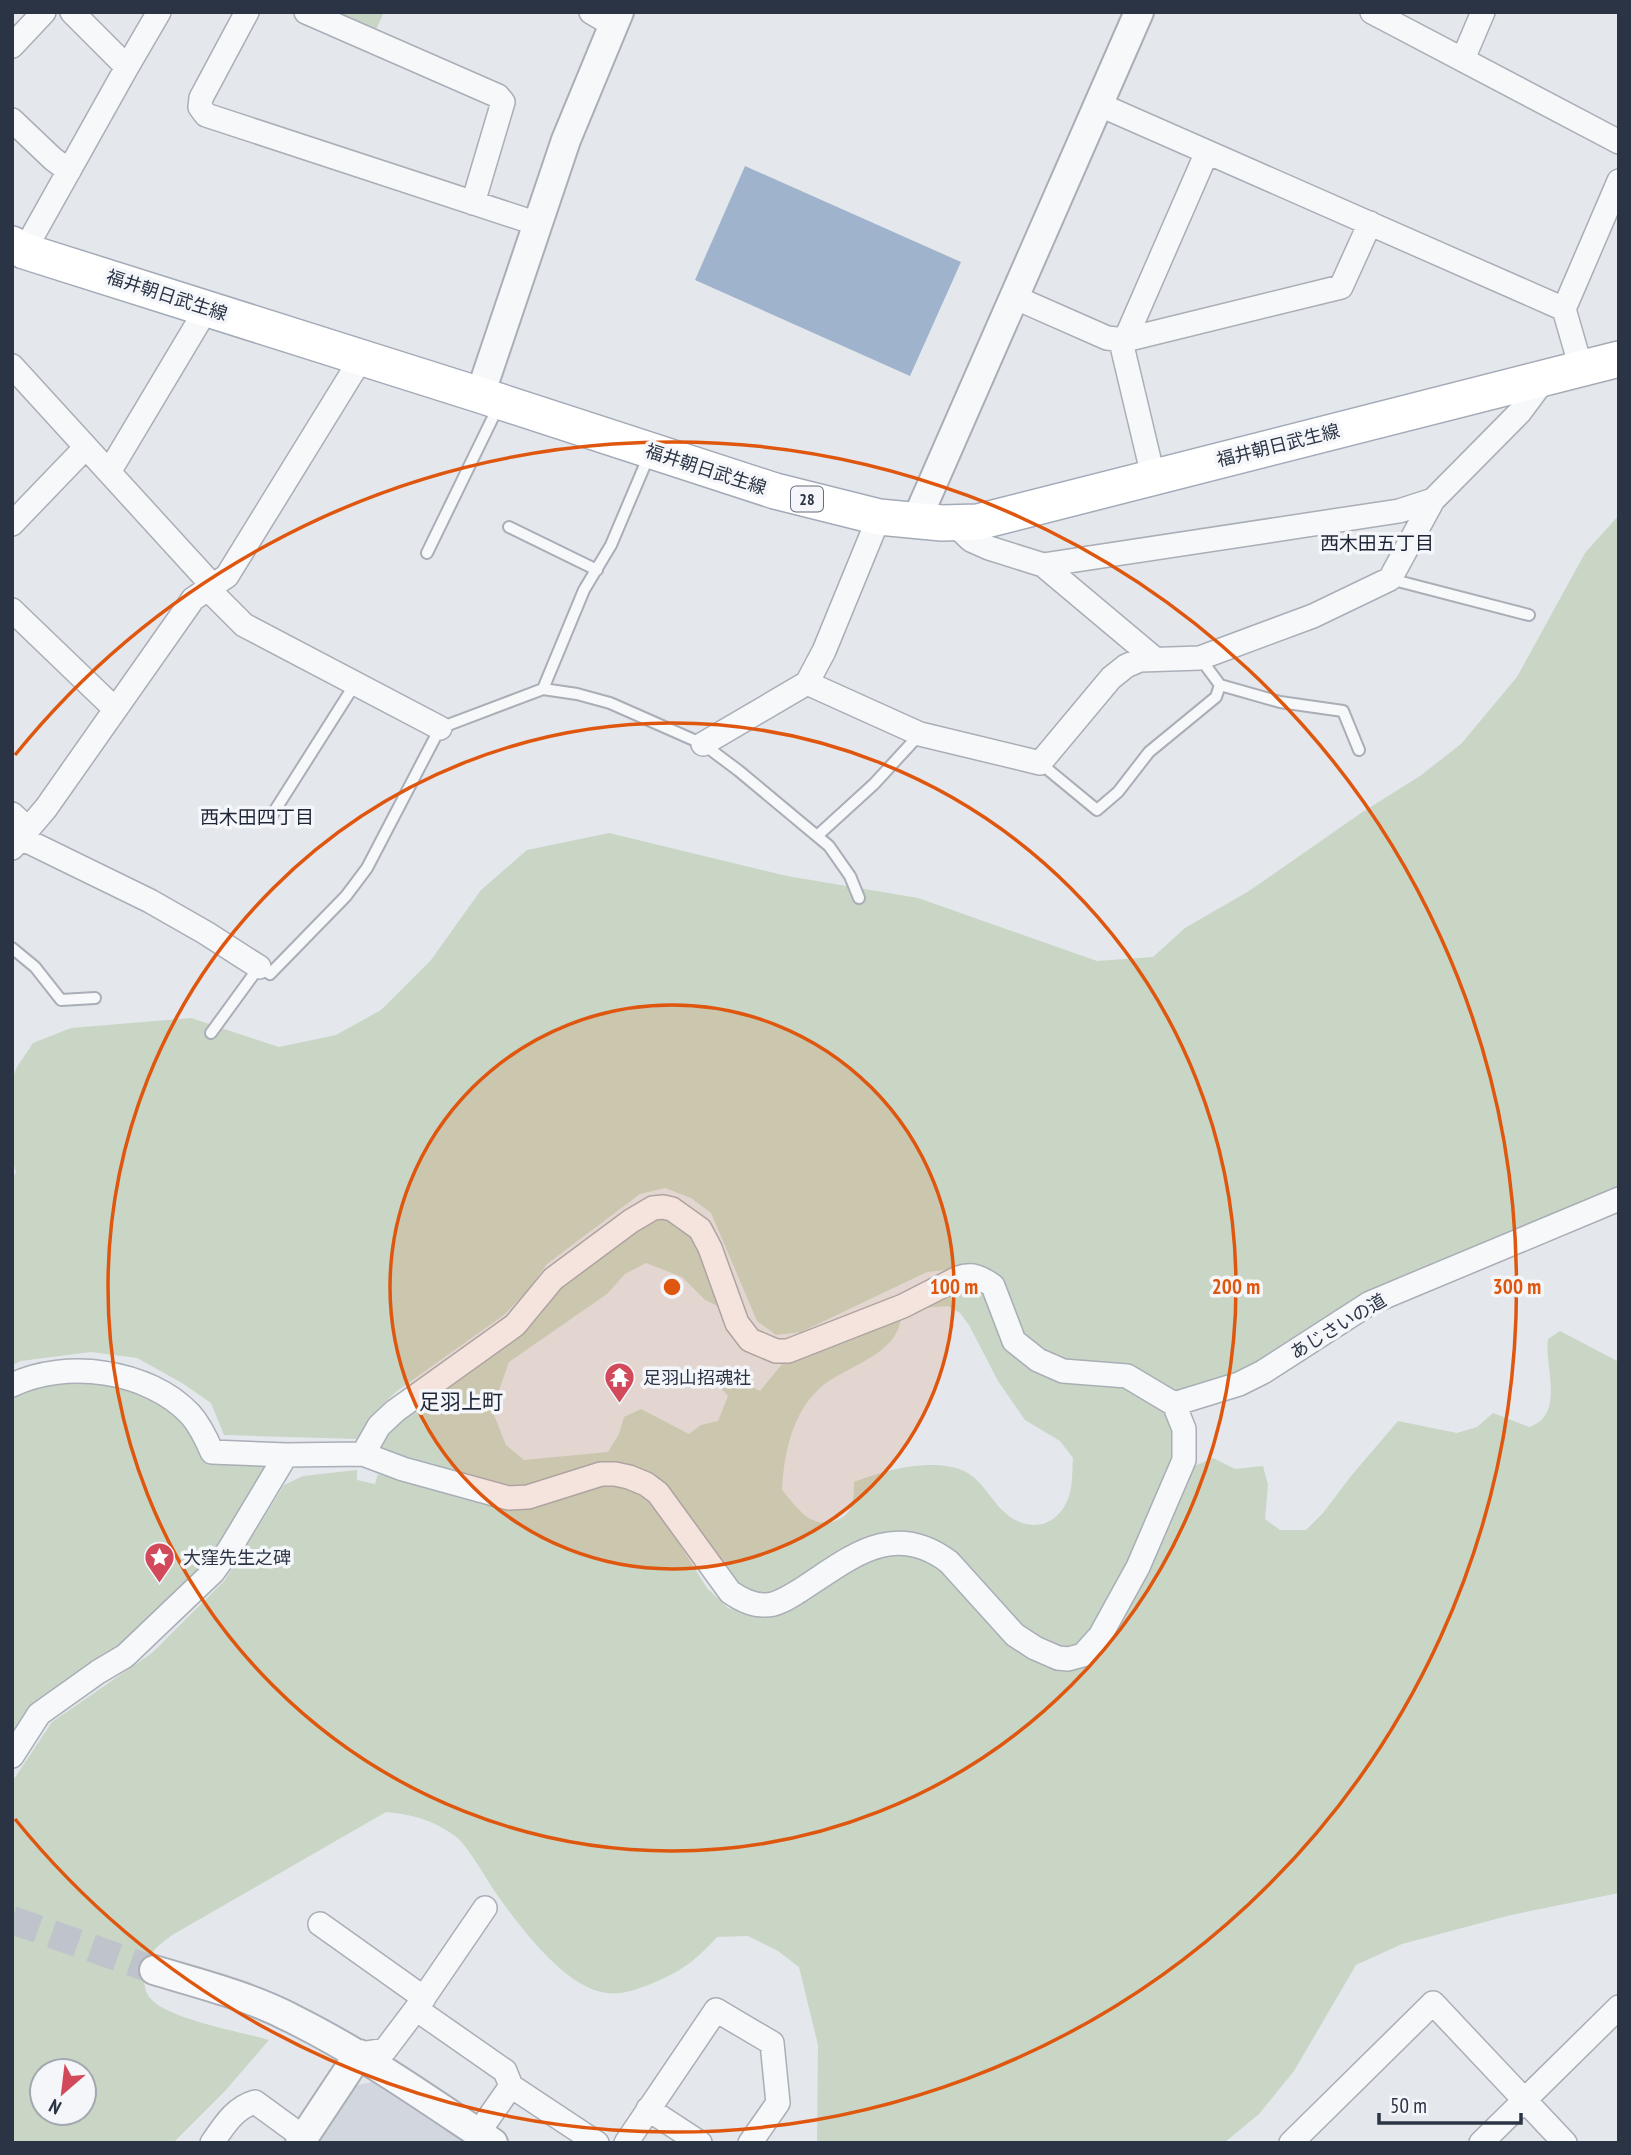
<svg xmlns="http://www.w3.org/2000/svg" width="1631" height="2155" font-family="'PT Sans Narrow','Noto Sans JP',sans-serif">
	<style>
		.built { fill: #d2d6de }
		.green { fill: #c9d6c5; fill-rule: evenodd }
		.water { fill: #9fb4cc }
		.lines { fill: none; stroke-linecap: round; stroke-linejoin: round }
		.tertiary-tunnel { stroke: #bfc3cb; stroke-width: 28; stroke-dasharray: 28 14; stroke-linecap: butt }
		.service-casing { stroke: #a9aeb7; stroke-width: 14 }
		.minor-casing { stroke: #a9aeb7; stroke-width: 26 }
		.tertiary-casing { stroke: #a9aeb7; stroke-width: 32 }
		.primary-casing { stroke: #a3abb8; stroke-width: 38 }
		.service { stroke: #f7f8fa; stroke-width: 10 }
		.minor { stroke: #f7f8fa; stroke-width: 23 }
		.tertiary { stroke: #f7f8fa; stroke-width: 28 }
		.primary { stroke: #fff; stroke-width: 35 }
		.ring { fill: none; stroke: #df570f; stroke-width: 3.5 }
		.labels { text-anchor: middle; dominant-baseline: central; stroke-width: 7; stroke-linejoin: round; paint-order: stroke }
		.shield { fill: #f4f6f9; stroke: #676e7b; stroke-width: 2 }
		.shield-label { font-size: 16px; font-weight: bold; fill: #2b3445 }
		.street-label { font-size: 18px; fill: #2b3445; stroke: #f4f6f9 }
		.poi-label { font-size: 18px; fill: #2b3445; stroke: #f4f6f9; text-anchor: start }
		.neighbourhood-label { font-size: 19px; fill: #1d2536; stroke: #f4f6f9 }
		.quarter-label { font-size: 21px; fill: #1d2536; stroke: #f4f6f9 }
		.centre { fill: #df570f; stroke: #f4f6f9; stroke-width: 3.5 }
		.ring-label { font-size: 21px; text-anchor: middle; font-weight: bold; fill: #df570f; stroke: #f4f6f9; stroke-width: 7; stroke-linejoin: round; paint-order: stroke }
	</style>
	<rect width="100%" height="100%" fill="#e4e7ec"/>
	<path class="built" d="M377 2081 470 2143H318L357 2085Z"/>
	<path class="green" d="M323 12H384L374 34Z
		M1619 515V1192L1257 1368 1176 1399 1067 1368 1033 1350 966 1268 927 1272 801 1332 776 1335 757 1321 711 1213 691 1198 665 1188 640 1194 547 1264 527 1291 504 1315 397 1391 370 1417 357 1439 224 1435 211 1403 182 1383 137 1358 91 1352 21 1361 12 1365V1177L16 1173 12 1156V1079L17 1067 33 1043 71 1028 191 1018 279 1047 336 1035 381 1010 431 960 481 890 527 850 609 833 787 876 918 898 1097 961 1153 957 1185 928 1249 891 1361 813 1420 776 1461 744 1517 677 1585 553Z
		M655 1213 695 1233 724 1309 705 1300 682 1277 646 1263 625 1274 607 1294 509 1362 492 1410 506 1445 524 1460 608 1452 619 1434 624 1417 641 1409 689 1434 701 1425 718 1421 728 1396 717 1383 727 1374 760 1391 787 1358 901 1313C902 1356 842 1366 818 1390 791 1416 784 1455 782 1490 791 1500 802 1517 815 1521 828 1526 848 1519 852 1505 854 1498 854 1489 854 1482 883 1470 934 1457 964 1471 982 1480 989 1497 1002 1510 1026 1534 1058 1529 1069 1496 1073 1484 1072 1470 1073 1458L1060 1441 1025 1420 998 1381 969 1325 960 1313 948 1306 923 1308 963 1283 980 1284 1004 1336 1169 1407 1178 1429 1167 1487 1087 1642 1067 1652 1043 1645 920 1539 770 1597 737 1587 648 1477 506 1489 380 1453 385 1432 558 1284Z
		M1560 1331 1619 1362V1893L1511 1915 1402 1944 1356 1965 1294 2071 1259 2114 1224 2143H817L818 2045 799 1967 778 1951 748 1936 717 1937C696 1960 682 1971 653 1983 638 1989 623 1995 607 1993 566 1989 520 1927 498 1896 488 1882 467 1844 455 1836 431 1819 414 1815 386 1812L174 1934C158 1945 144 1956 144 1976 144 1984 145 1994 152 2000 170 2019 241 2032 269 2040L225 2091 173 2143H12V1782L52 1722 152 1653 225 1580 284 1485 303 1476 357 1470V1480L375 1484 378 1474 464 1499 515 1509 612 1484 644 1494 654 1504 707 1588 728 1608 758 1614 868 1555 923 1553 979 1601 1070 1664 1192 1467 1213 1458 1235 1469 1263 1466 1268 1485 1265 1519 1280 1530H1306L1323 1513 1351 1476 1398 1421 1457 1433 1477 1427 1493 1413 1529 1427C1566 1415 1544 1367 1548 1339ZM42 2071H84V2113H42Z
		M67 1381H104L142 1392 172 1411 197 1439 205 1462H273L223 1544 206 1564 116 1649 12 1737V1396L30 1390Z"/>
	<path class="water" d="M745 166 961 262 910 376 695 280Z"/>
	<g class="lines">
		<path class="tertiary-tunnel" d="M12 1920 154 1970"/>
		<defs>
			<path id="service" d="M509 527 597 570
				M427 553 498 407
				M1390 579 1529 615
				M1220 685 1280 702 1343 711 1359 750
				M543 689 584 590 611 545 650 453
				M1040 763 1097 810 1118 792 1149 752 1216 697 1220 685 1200 658
				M272 815 355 684
				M817 836 874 784 920 734
				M12 948 35 967 61 1000 95 998
				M211 1033 259 967 270 974 346 896 367 868 440 728 543 689 577 694 610 703 703 744 739 771 829 846 850 876 859 898"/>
			<path id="minor" d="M247 12 201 98 200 107 206 115 538 224
				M306 12 498 96 503 102 473 203
				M591 12 613 25
				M1372 12 1619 142
				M12 46 44 12
				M1463 59 1483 12
				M127 67 159 12
				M1098 104 1564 309 1581 368
				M12 120 53 159 69 171
				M24 251 127 67 72 12
				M1014 297 1107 338 1125 340 1341 287 1370 223
				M1564 309 1619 181
				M12 366 212 585
				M109 472 207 308
				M1153 476 1123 350 1125 340 1207 152
				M953 523 971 540 989 548 1043 565 1399 511 1433 500 1520 412 1546 377
				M12 524 86 447
				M1043 565 1155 659
				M207 588 244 625 440 728
				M12 610 115 709
				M807 683 920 734 1040 763 1111 678 1126 666 1140 660 1200 658 1313 616 1390 579 1433 500
				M703 744 807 683 824 651 879 517
				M12 814 28 829
				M21 838 150 901 206 933 259 967
				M12 848 46 808 193 599 227 576 362 357
				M12 1385C66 1359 148 1370 190 1414 200 1425 206 1438 212 1452L286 1455 363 1454 403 1469 508 1498 528 1497 601 1474H615L629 1477 646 1484 658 1493 730 1592C740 1599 752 1605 764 1605 776 1606 789 1597 799 1591 849 1559 892 1519 949 1562L1015 1635 1035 1648 1058 1658 1068 1659 1083 1655 1100 1636 1138 1567 1184 1460V1429L1174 1404 1127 1376 1063 1371 1038 1360 1014 1341 993 1286C981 1277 972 1273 958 1278L903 1306 788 1351H776L750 1340 737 1323 710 1248 700 1229 672 1209 663 1207 653 1208 631 1221 553 1279 515 1325 395 1411 379 1426 363 1454
				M1174 1404 1239 1384 1263 1372 1370 1303 1619 1199
				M12 1756 39 1714 98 1672 125 1656 213 1572 229 1550 286 1455
				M320 1924 424 1998
				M416 2009 505 2071 511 2086 597 2143
				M359 2054 385 2050 416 2009 485 1908
				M648 2109 700 2143
				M478 2133 511 2086
				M212 2143C224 2126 234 2108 255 2102L303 2137
				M626 2143 716 2010 772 2043 778 2103 750 2143
				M1291 2143 1433 2003 1565 2143
				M1481 2143 1619 2007"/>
			<path id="tertiary" d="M480 395 566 140 619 12
				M916 521 1139 12
				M154 1970C200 1984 249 1996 291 2018 362 2053 427 2099 493 2143
				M300 2143 359 2054"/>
			<path id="primary" d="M12 244 24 251 480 395 775 491 879 517 942 523 978 522 1619 359"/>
		</defs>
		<use href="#service" class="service-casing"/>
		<use href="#minor" class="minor-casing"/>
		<use href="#tertiary" class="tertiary-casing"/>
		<use href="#primary" class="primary-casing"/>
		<use href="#service" class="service"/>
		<use href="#minor" class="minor"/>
		<use href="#tertiary" class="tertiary"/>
		<use href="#primary" class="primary"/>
	</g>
	<circle cx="672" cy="1287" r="282" fill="#df570f" fill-opacity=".12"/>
	<g class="ring">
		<circle cx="672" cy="1287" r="282"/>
		<circle cx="672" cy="1287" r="564"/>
		<path d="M15 755A845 845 0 1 1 15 1819"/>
	</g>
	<defs>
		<symbol id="temple-pin" viewBox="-11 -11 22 30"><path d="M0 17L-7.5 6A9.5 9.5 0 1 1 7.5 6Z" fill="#d1495b" stroke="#f4f6f9"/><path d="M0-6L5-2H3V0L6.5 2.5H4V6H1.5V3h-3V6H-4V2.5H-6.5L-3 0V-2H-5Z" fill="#fff"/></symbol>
		<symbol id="sight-pin" viewBox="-11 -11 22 30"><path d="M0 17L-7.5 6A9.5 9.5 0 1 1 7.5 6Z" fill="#d1495b" stroke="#f4f6f9"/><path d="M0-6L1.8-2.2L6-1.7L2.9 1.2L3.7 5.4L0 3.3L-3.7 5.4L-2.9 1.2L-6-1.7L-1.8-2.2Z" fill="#fff"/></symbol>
	</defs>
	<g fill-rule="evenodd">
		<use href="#temple-pin" x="602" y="1360" width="35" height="47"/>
		<use href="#sight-pin" x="142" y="1540" width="35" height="47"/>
	</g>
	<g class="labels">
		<rect class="shield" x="791" y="486.5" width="32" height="25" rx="5"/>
		<g class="shield-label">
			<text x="807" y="499">28</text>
		</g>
		<g class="street-label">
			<text transform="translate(167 295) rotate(18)">福井朝日武生線</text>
			<text transform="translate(1278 445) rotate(-14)">福井朝日武生線</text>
			<text transform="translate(706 469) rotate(18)">福井朝日武生線</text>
			<text transform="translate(1338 1326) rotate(-31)">あじさいの道</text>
		</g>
		<g class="poi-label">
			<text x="643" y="1377">足羽山招魂社</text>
			<text x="183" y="1557">大窪先生之碑</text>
		</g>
		<g class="neighbourhood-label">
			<text x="1377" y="543">西木田五丁目</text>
			<text x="257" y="817">西木田四丁目</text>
		</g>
		<g class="quarter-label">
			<text x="461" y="1401">足羽上町</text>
		</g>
	</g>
	<circle cx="672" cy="1287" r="10" class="centre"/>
	<g class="ring-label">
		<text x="954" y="1294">100 m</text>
		<text x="1236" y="1294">200 m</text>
		<text x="1517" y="1294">300 m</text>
	</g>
	<rect width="1631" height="2155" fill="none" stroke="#2b3445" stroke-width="28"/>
	<g transform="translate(63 2092) rotate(208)"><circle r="33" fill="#f4f6f9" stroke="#a4a8b1" stroke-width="2"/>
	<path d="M0-5L12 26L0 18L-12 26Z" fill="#d1495b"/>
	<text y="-10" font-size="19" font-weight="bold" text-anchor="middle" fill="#2b3445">N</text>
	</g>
	<path d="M1379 2113v10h142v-10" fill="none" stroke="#2b3445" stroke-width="3.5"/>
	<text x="1390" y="2113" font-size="21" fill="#2b3445" stroke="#f4f6f9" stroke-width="5" paint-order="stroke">50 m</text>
</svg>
